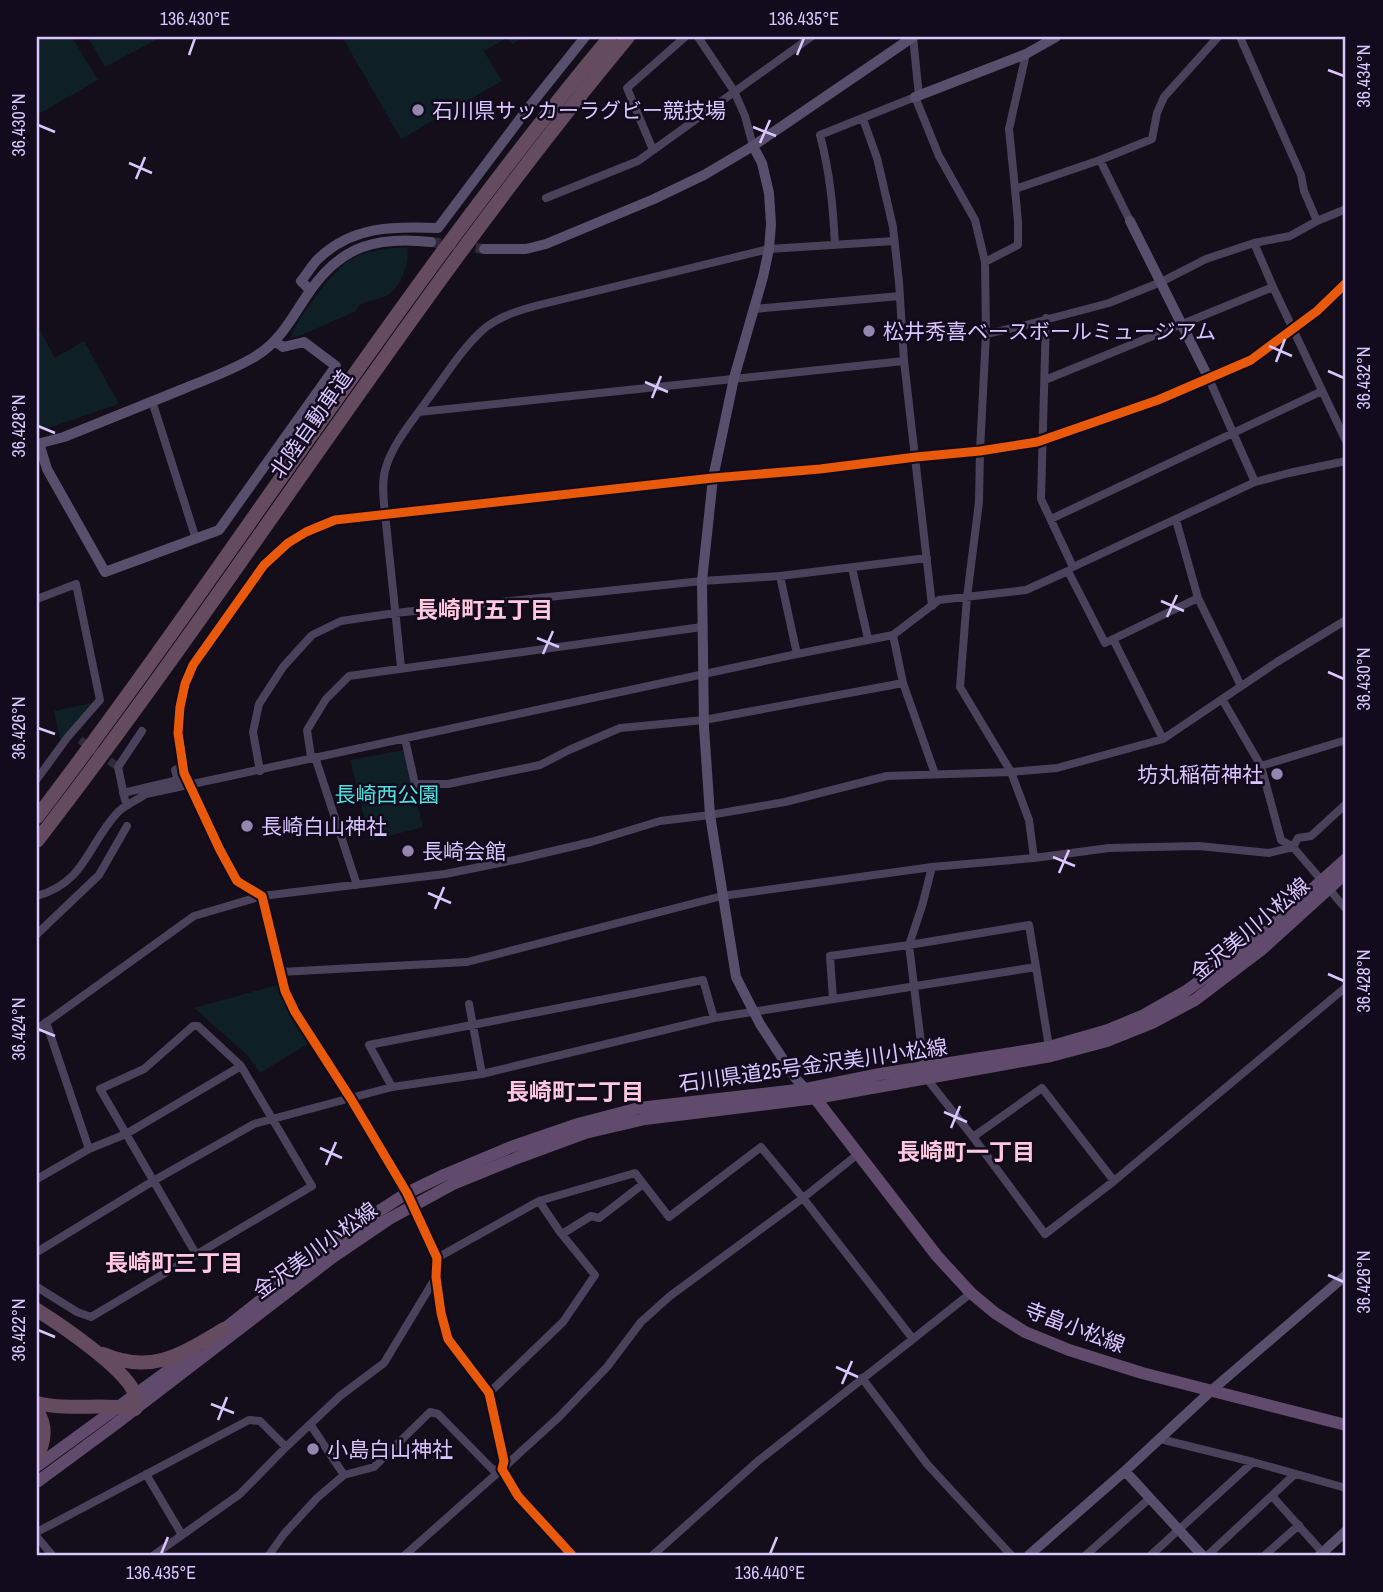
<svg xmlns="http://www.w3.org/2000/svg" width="1383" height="1592" font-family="'Archivo Narrow','Noto Sans JP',sans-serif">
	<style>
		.green { fill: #0e1f25 }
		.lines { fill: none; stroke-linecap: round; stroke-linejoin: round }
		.street-tunnel { stroke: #312a3c; stroke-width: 8; stroke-dasharray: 8 4; stroke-linecap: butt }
		.secondary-tunnel { stroke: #312a3c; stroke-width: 10; stroke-dasharray: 10 5; stroke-linecap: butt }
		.street { stroke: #49425a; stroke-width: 8 }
		.secondary { stroke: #584f6d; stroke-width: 10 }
		.primary { stroke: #604b6c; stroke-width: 12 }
		.highway { stroke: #654b60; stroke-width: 14 }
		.cycleway-casing { stroke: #120a1d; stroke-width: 13 }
		.cycleway { stroke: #e8590c; stroke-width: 9 }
		.ticks { fill: none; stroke: #dac6ff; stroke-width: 2.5 }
		.poi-dot { fill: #9486ae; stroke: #120a1d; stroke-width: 2.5 }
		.labels { text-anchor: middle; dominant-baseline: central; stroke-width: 5; stroke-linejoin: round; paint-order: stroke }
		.poi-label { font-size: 21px; fill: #dac6ff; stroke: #120a1d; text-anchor: start }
		.street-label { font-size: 21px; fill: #dac6ff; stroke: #120a1d }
		.park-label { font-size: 21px; fill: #4fe2df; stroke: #120a1d }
		.neighbourhood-label { font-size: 23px; font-weight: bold; fill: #ffc8de; stroke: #120a1d }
		.neatline { fill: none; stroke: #dac6ff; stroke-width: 2.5 }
		.ticks-label { font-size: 18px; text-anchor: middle; fill: #dac6ff }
	</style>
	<rect width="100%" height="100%" fill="#130e19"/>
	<path class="green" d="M37 37H72L98 80 37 115Z
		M88 37H161L105 67Z
		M342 37H525L512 44 507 38 484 51 502 81 401 139Z
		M392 248H408C408 263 402 287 388 295 380 299 368 301 360 304L356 311 302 335 290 338C298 318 332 271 350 260 363 252 378 250 392 248Z
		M37 325 55 358 84 341 119 404 37 432Z
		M96 702 61 743 54 711Z
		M404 750 423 827 370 841 350 760Z
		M277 985 309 1043 260 1073 246 1054 194 1008Z"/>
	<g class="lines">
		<path class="street-tunnel" d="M80 740 118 767"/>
		<path class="secondary-tunnel" d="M431 242 484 249"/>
		<path class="street" d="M698 37 734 91 745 116 753 146
			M913 37 919 96
			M1240 37 1301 175 1304 191 1317 221
			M863 119 877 158 893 227 899 282 904 361 932 606
			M653 150 627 88 685 37
			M1100 160 1130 221
			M1015 189 1009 129 1026 54
			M546 198 638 161 811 37
			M1254 243 1273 287 1346 441
			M835 245C833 206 830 173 820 135L915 97 939 156 975 220 985 262 986 334 980 451 979 502 967 597 960 687 1011 772 1029 820 1034 858
			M985 262 1018 245V222L1015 189 1100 160 1152 139 1157 113 1164 97 1218 37
			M754 309 900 296
			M1046 318 1041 499 1073 567 1255 482 1289 473 1346 461
			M986 334 1022 326 1109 303 1161 282 1206 259 1254 243 1290 236 1317 221 1346 209
			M1209 379 1255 482
			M1045 380 1273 287
			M152 401 196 539
			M419 412 904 361
			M1051 519 1322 391
			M1176 520 1198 598 1241 686
			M852 568 868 639
			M780 576 797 654
			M37 599 76 584 100 700 67 738 37 779
			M893 635 903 683 935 774
			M1113 639 1163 739
			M401 667 384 504C383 492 382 479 386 467 394 442 413 420 428 399 446 375 462 348 485 328 500 316 520 310 539 305L769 249 894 241
			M1222 699 1261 766 1281 840 1293 847 1346 909
			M405 739 415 784H448L540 765 569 750 620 728 704 720 903 683
			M311 757 307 730 326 699 349 676 702 627
			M315 757 357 885
			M1261 766 1346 740
			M260 771 253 732 259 704 283 667 312 635 341 621 395 613 702 581 780 576 927 558
			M123 793 178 780 175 770 183 766
			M128 805 125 800 118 767 142 731
			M932 867 922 906 909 945 924 1068 927 1079 973 1137 1045 1234 1114 1181 1346 987
			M37 896C86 882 87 845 118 812 125 805 137 800 146 794L797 654 893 635 939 600 1026 590 1068 571 1105 643 1198 598
			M37 934 99 875 127 826
			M280 972 467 962 722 896 932 867 1034 858 1109 848 1199 846 1269 853 1293 847 1298 838 1311 836 1346 804
			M833 999 830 956 909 945 1029 925 1036 967
			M469 1004 482 1074
			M46 1022 89 1149
			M37 1029 194 916 262 896 445 874 519 859 591 842 660 821 710 815 785 802 887 776 1011 772 1057 768 1163 739 1277 662 1346 620
			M392 1087 369 1045 703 980 714 1018
			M973 1137 1042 1088 1114 1181
			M37 1179 89 1149 126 1134 241 1066
			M562 1234 591 1216 599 1218 643 1184
			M37 1252 153 1181 254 1124 392 1087 482 1074 714 1018 1036 967 1049 1047
			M437 1258 539 1201 635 1173 669 1217 761 1147 803 1198 913 1339 971 1293
			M37 1287 77 1312 91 1317 312 1186 241 1066 198 1026H193L144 1069 100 1089 196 1254
			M862 1378 927 1464 1011 1555
			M489 1393 563 1322 595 1275 560 1232 539 1201
			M310 1424 344 1475
			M1160 1439 1253 1462 1346 1488
			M146 1474 182 1535
			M1272 1496 1323 1553
			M37 1532 249 1420 260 1421 286 1447
			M37 1537 52 1555
			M154 1555 240 1494 286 1447 340 1396 384 1363 436 1277
			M269 1555 284 1534 317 1498 344 1475 374 1467 430 1412 438 1414 493 1470 502 1469
			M405 1555 502 1469 559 1417 607 1367 641 1322 670 1296 803 1198 858 1154
			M653 1555 758 1461 913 1339
			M1086 1555 1150 1498
			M1151 1555 1253 1462
			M1208 1555 1295 1474
			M1265 1555 1299 1525"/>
		<path class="secondary" d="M915 97 1026 54 1056 37
			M753 146 762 163 769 193 771 224 769 249 763 277 734 378 713 478 702 581 704 727 710 815 736 977 760 1024 796 1079 806 1089
			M1130 221 1209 379
			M484 249H526L546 244 654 199 704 175 753 146 913 37
			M310 290 301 281C307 274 312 265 318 259 352 226 393 226 438 228L529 107 585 37
			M39 443 47 469 105 572 219 530 336 366 304 342 283 347 276 342
			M37 444 64 437C103 421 143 405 183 389 207 379 234 370 256 356 282 340 293 315 310 291 342 245 378 236 431 242
			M1125 1471 1202 1555
			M572 1555 518 1496 502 1469 504 1461 489 1393 448 1339 441 1313 436 1277 437 1258 407 1193 351 1099 295 1012 285 991 262 896 237 881 220 850 184 773 178 733 180 707 185 684 193 665 264 565 288 543 306 532 335 520 713 478 820 469 916 457 980 451 1037 442 1158 400 1251 360 1317 311 1346 283
			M1029 1555 1125 1471 1212 1390 1346 1275
			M1320 1555 1346 1531"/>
		<path class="primary" d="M812 1094 937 1256 971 1293 995 1313 1025 1332 1069 1350 1142 1373 1346 1425
			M218 1334 320 1253 379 1211 407 1193 444 1175 511 1147 578 1124 639 1108 806 1089 880 1074 1049 1047 1108 1030 1144 1015 1186 991 1250 945 1346 859
			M37 1466 195 1351
			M37 1482 113 1426 333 1257 389 1219 453 1184 517 1158 585 1133 645 1119 816 1098 1051 1056 1107 1041 1152 1023 1195 1000 1261 950 1346 873"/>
		<path class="highway" d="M37 817C232 561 403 285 610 37
			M37 841C240 578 415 293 628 37
			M37 1310C61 1325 123 1367 134 1392 136 1397 135 1403 135 1409 102 1403 70 1411 37 1403
			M103 1354C152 1375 182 1354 224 1329
			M37 1411C47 1426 45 1441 37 1457"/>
		<defs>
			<path id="cycleway" d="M572 1555 518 1496 502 1469 504 1461 489 1393 448 1339 441 1313 436 1277 437 1258 407 1193 351 1099 295 1012 285 991 262 896 237 881 220 850 184 773 178 733 180 707 185 684 193 665 264 565 288 543 306 532 335 520 713 478 820 469 916 457 980 451 1037 442 1158 400 1251 360 1317 311 1346 283"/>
		</defs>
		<use href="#cycleway" class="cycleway-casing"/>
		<use href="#cycleway" class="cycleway"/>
	</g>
	<path class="ticks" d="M189 55 195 38M797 55 804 38M1328 70 1344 76M38 125 55 132M753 127 776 136M760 143 770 120M129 163 152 173M136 179 145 157M1269 346 1292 356M1276 362 1285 339M1328 371 1344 378M645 382 668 392M652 398 661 376M38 426 55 433M1161 601 1184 611M1167 617 1177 595M537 638 559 647M543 654 553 631M1328 672 1344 679M38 728 55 734M1053 857 1075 866M1059 873 1069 850M428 893 451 903M435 909 444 887M1328 974 1344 981M38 1029 55 1036M944 1112 967 1122M951 1128 960 1106M320 1148 342 1158M326 1165 336 1142M1328 1275 1344 1282M38 1330 55 1337M836 1367 858 1377M842 1384 852 1361M211 1404 234 1413M218 1420 227 1397M161 1554 168 1537M770 1554 777 1537"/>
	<g class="poi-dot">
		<circle cx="418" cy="110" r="7"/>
		<circle cx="869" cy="331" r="7"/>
		<circle cx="1277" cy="774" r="7"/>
		<circle cx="247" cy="826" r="7"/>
		<circle cx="408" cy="851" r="7"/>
		<circle cx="313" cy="1449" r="7"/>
	</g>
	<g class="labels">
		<g class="poi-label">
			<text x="432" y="110">石川県サッカーラグビー競技場</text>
			<text x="883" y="331">松井秀喜ベースボールミュージアム</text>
			<text x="1263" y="774" text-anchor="end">坊丸稲荷神社</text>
			<text x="261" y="826">長崎白山神社</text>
			<text x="422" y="851">長崎会館</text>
			<text x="327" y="1449">小島白山神社</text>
		</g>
		<g class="street-label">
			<text transform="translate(311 424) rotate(-55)">北陸自動車道</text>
			<text transform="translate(1250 929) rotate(-40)">金沢美川小松線</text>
			<text transform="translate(813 1065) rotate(-8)">石川県道25号金沢美川小松線</text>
			<text transform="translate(315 1250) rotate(-36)">金沢美川小松線</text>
			<text transform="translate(1075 1327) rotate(21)">寺畠小松線</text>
		</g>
		<g class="park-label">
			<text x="387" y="794">長崎西公園</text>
		</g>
		<g class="neighbourhood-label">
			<text x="484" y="609">長崎町五丁目</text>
			<text x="575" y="1091">長崎町二丁目</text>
			<text x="966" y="1151">長崎町一丁目</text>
			<text x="174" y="1262">長崎町三丁目</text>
		</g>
	</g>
	<rect width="1383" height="1592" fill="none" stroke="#120a1d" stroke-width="77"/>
	<rect x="38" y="38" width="1306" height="1516" class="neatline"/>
	<g class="ticks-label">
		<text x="195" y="25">136.430°E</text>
		<text x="804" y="25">136.435°E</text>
		<text transform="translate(1364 76) rotate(-90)" y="6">36.434°N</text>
		<text transform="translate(19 125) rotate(-90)" y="6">36.430°N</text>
		<text transform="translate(1364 378) rotate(-90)" y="6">36.432°N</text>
		<text transform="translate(19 426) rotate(-90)" y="6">36.428°N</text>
		<text transform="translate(1364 679) rotate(-90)" y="6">36.430°N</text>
		<text transform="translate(19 728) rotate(-90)" y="6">36.426°N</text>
		<text transform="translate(1364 981) rotate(-90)" y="6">36.428°N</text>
		<text transform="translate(19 1029) rotate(-90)" y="6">36.424°N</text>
		<text transform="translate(1364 1282) rotate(-90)" y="6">36.426°N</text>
		<text transform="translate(19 1330) rotate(-90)" y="6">36.422°N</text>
		<text x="161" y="1579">136.435°E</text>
		<text x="770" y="1579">136.440°E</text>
	</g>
</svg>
